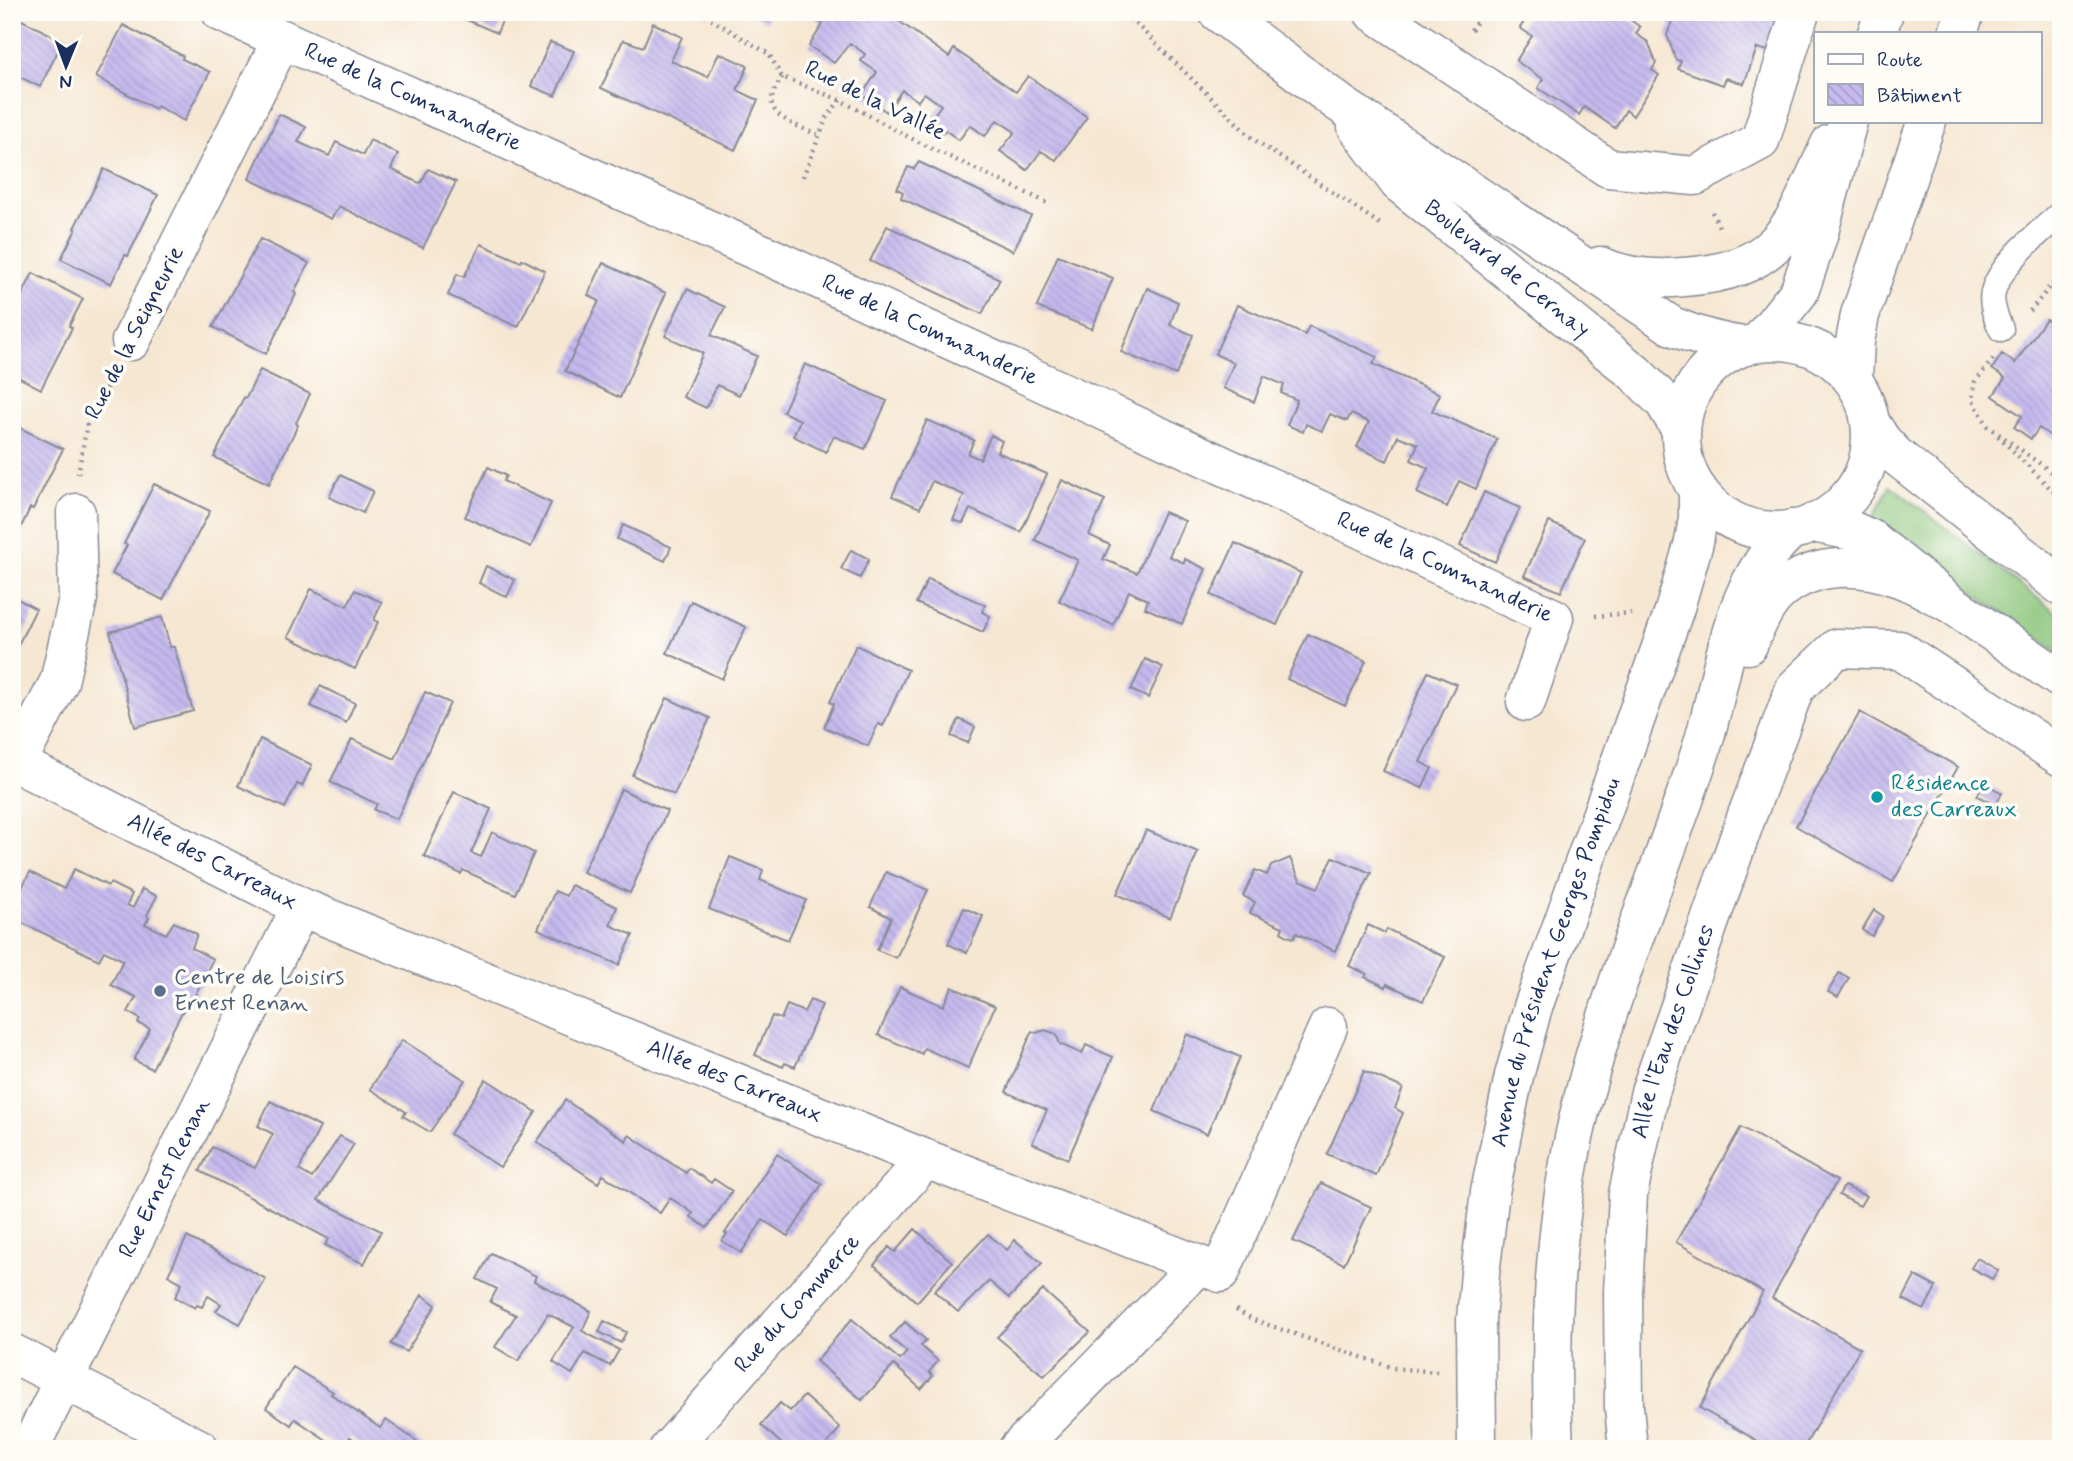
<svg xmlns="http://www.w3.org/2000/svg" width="2073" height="1461" font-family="Mynerve,sans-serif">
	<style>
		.grass { fill: #89c479; stroke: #527a6c; stroke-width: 2 }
		.building { fill: url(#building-back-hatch) }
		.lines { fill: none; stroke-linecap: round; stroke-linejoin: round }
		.service-casing { stroke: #888b98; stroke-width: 27 }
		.minor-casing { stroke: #888b98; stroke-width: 41 }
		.tertiary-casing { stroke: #888b98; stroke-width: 41 }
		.secondary-casing { stroke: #888b98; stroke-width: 41 }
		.path { stroke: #888b98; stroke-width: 4.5; stroke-dasharray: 2 5; stroke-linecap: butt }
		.service { stroke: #fff; stroke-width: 24 }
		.minor { stroke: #fff; stroke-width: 38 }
		.tertiary { stroke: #fff; stroke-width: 38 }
		.secondary { stroke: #fff; stroke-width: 38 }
		.culture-dot { fill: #0f9aa8; stroke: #fdfcf7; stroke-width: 2.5 }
		.service-dot { fill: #5c6f8a; stroke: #fdfcf7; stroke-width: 2.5 }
		.labels { text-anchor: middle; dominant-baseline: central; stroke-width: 7; stroke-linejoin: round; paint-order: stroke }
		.street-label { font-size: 23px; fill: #1b2f5e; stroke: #fdfcf7 }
		.culture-label { font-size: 23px; fill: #0d838f; stroke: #fdfcf7; text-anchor: start }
		.service-label { font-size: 23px; fill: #4e5e75; stroke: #fdfcf7; text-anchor: start }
	</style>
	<defs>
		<pattern id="building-back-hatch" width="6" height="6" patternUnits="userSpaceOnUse" patternTransform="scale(1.75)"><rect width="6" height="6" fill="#c5b9ed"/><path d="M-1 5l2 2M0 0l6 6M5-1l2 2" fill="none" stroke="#a99fce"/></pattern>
	</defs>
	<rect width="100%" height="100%" fill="#fdfcf7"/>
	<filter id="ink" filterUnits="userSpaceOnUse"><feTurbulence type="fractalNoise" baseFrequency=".0143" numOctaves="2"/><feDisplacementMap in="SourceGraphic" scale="14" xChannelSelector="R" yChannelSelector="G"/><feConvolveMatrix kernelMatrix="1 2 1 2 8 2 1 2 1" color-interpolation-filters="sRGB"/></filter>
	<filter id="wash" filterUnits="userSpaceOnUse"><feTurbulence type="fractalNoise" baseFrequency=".00686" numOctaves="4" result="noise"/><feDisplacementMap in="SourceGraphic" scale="28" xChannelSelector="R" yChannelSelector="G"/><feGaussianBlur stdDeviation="1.57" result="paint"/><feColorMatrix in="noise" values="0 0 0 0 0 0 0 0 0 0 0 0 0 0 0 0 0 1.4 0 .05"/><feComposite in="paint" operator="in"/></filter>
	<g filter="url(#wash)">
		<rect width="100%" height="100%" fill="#f6e7d2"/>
		<path class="grass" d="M1890 485 2061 616V654L1871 522Z"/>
		<g id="blocks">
			<path class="building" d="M453 12H506L497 33 453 14Z
				M745 12H770L766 21Z
				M808 12H895L892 16 949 57 954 49 1016 92 1028 76 1087 117 1056 160 1041 151 1027 170 1000 151 1015 132 997 120 985 136 970 125 959 140 945 130 940 136 926 126 941 105 924 93 918 101 902 90 887 112 862 95 877 72 861 61 865 54 850 43 834 63 809 46 823 24Z
				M1530 12H1620L1640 27 1636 34 1648 42 1656 63 1652 70 1659 75 1633 116 1626 110 1615 128 1584 107 1579 115 1538 88 1543 79 1516 61 1532 36 1520 28Z
				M1665 12H1782L1768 51 1757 48 1744 84 1726 78 1723 85 1678 69 1681 61 1676 60 1667 35 1673 19 1664 15Z
				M12 15 63 41 40 87 12 73Z
				M653 23 682 37 671 61 708 77 719 53 748 66 737 90 758 100 735 150 601 88 623 40 643 47Z
				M123 25 183 56 182 59 210 72 184 121 157 106 155 109 96 77Z
				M550 42 574 51 555 96 531 86Z
				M279 114 306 127 298 142 329 156 336 142 363 155 370 140 398 154 391 169 417 182 421 183 428 169 456 182 423 248 339 206 331 219 249 179Z
				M919 162 1031 216 1013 251 901 198 903 192 897 189 908 167 914 169Z
				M104 169 158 195 128 256 125 255 111 284 61 259 76 229 74 228Z
				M887 226 1000 279 982 314 870 261Z
				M260 239 309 263 294 292 296 294 266 354 213 327Z
				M481 244 521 262 522 259 545 271 518 327 448 295 457 274 464 277Z
				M1058 255 1113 278 1092 329 1037 307Z
				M603 263 666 293 620 398 565 371 599 301 588 295Z
				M33 273 83 299 69 326 72 328 41 389 12 374V308L17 299 19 301Z
				M1147 288 1178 302 1170 325 1193 335 1176 375 1121 352Z
				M687 289 725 307 711 335 757 356 739 395 717 385 706 408 683 397 703 353 665 336Z
				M1237 305 1305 335 1309 326 1377 357 1373 364 1440 394 1432 411 1497 439 1476 489 1459 481 1447 507 1417 493 1428 468 1411 460 1418 444 1398 436 1387 461 1357 447 1369 422 1351 414 1347 421 1330 414 1322 431 1306 424 1303 432 1287 425 1297 400 1281 393 1284 385 1264 376 1254 402 1223 388 1234 363 1215 354Z
				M2046 319 2061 330V443L2039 428 2031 439 2014 427 2022 416 1993 396 2005 378 1992 369 2002 354 2015 363Z
				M805 364 887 401 865 449 834 436 826 452 793 436 800 420 783 412Z
				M260 370 310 394 296 423 298 425 269 484 214 457 244 397 246 398Z
				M927 420 974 440 968 454 980 459 991 435 1002 441 997 452 1047 474 1021 532 970 509 963 523 953 520 964 495 932 481 920 508 892 496Z
				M12 424 63 449 33 509 30 508 17 536 12 534Z
				M488 467 506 476 503 481 551 503 531 547 465 517Z
				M340 475 373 491 363 513 329 497Z
				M1062 480 1105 500 1089 535 1110 545 1103 559 1137 573 1164 512 1185 521 1169 556 1184 563 1185 559 1206 569 1182 624 1145 608 1148 600 1129 591 1113 625 1059 601 1078 560 1035 540Z
				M154 484 210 511 163 600 112 574 127 545 124 544Z
				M1484 492 1520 508 1495 562 1460 546Z
				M1549 522 1585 538 1561 592 1524 576Z
				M623 525 671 547 665 561 617 539Z
				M1235 543 1301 573 1277 625 1211 595Z
				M851 550 869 559 860 578 841 569Z
				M486 566 515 580 507 597 479 583Z
				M928 579 985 605 982 612 990 616 983 632 916 603Z
				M311 589 347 606 355 590 382 602 374 620 378 622 355 669 288 637Z
				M12 596 36 609 12 657Z
				M691 601 746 627 722 679 667 653Z
				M162 617 170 647H174L193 711 135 727 110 632Z
				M1308 634 1366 661 1345 706 1287 679Z
				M856 645 908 670 883 726 878 724 868 746 824 727 834 704 830 702Z
				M1145 659 1163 667 1148 698 1131 690Z
				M1428 672 1456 684 1420 762 1432 768 1422 788 1383 771Z
				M320 686 355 703 346 723 311 706Z
				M425 692 450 703 397 819 374 810 377 804 330 782 352 739 395 759Z
				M667 698 710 718 674 795 632 775Z
				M1860 712 1958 767 1893 882 1796 826Z
				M959 719 975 727 968 743 951 736Z
				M260 739 312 765 302 786 297 784 285 808 238 786Z
				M1984 783 2002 793 1996 805 1977 796Z
				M621 789 667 811 630 893 583 872Z
				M454 792 491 809 471 853 481 857 492 832 534 853 515 894 463 870 461 874 424 856Z
				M1146 830 1198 852 1170 918 1117 894Z
				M730 857 763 870 760 880 806 900 788 940 709 909Z
				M1333 857 1371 873 1335 951 1296 933 1294 938 1288 936 1281 932 1283 927 1250 913 1255 902 1243 896 1255 870 1267 875 1271 866 1290 858 1300 880 1318 888Z
				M74 869 108 886 110 883 132 894 127 905 133 908 142 889 157 896 147 915 149 918 145 924 166 934 174 922 197 934 192 948 213 959 193 999 190 997 152 1069 134 1060 150 1029 138 1023 140 1019 128 1012 136 997 111 985 123 960 104 951 99 960 12 918V907L30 872 64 889Z
				M886 872 928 890 896 958 877 950 891 918 870 907Z
				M571 885 617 907 610 925 633 935 619 965 538 929 555 891 566 896Z
				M964 908 983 916 967 953 948 944Z
				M1874 910 1883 916 1872 936 1862 930Z
				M1368 925 1385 933 1387 929 1445 957 1423 1001 1387 984 1386 987 1365 977 1367 974 1349 966Z
				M1839 973 1849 978 1838 997 1828 992Z
				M900 987 943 1006 952 987 995 1006 968 1068 924 1048 922 1054 878 1035Z
				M810 1000 822 1005 795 1067 785 1063 783 1067 755 1055 772 1016 781 1019 787 1005 804 1012Z
				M1045 1030 1056 1034 1060 1044 1082 1054 1086 1045 1113 1057 1068 1159 1032 1143 1047 1110 1006 1092 1032 1031 1036 1033Z
				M1187 1034 1240 1057 1207 1134 1154 1111Z
				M402 1040 465 1080 430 1132 403 1116 406 1112 370 1089Z
				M1364 1071 1403 1088 1395 1108 1403 1113 1376 1176 1327 1154Z
				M486 1079 536 1112 500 1167 450 1134Z
				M565 1100 626 1141 629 1135 686 1173 689 1168 711 1183 714 1179 732 1191 707 1228 691 1217 693 1213 670 1198 660 1213 603 1175 598 1183 537 1142Z
				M270 1101 320 1127 299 1170 312 1178 340 1136 354 1144 318 1200 381 1231 364 1264 325 1245 329 1239 200 1171 212 1147 255 1168 273 1134 258 1126Z
				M1741 1127 1837 1181 1772 1298 1860 1348 1803 1449H1772L1700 1408 1763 1292 1676 1242Z
				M777 1154 822 1184 788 1236 763 1220 741 1253 722 1241 727 1234 725 1233Z
				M1321 1183 1371 1207 1344 1264 1293 1241Z
				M1844 1186 1866 1196 1860 1206 1839 1195Z
				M915 1229 952 1262 917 1302 874 1265 889 1247 895 1252Z
				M988 1234 1007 1250 1015 1240 1042 1263 1009 1298 989 1281 958 1312 934 1291Z
				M187 1237 266 1279 240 1324 216 1311 221 1304 208 1296 202 1307 197 1305 195 1308 175 1297 182 1283 168 1275Z
				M491 1253 536 1276 534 1281 591 1311 582 1331 619 1350 610 1366 585 1353 572 1374 553 1362 574 1327 548 1314 518 1361 495 1347 516 1315 490 1302 497 1289 477 1279Z
				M1977 1258 1998 1270 1992 1279 1971 1268Z
				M1915 1276 1936 1287 1924 1310 1903 1299Z
				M1043 1290 1090 1332 1044 1376 997 1337Z
				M422 1295 436 1305 406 1352 391 1344Z
				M852 1319 900 1360 907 1352 890 1338 905 1322 926 1340 921 1346 938 1361 929 1372 933 1376 921 1389 894 1365 862 1400 816 1361Z
				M604 1321 626 1332 621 1343 599 1332Z
				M293 1367 333 1392 331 1394 380 1428 386 1420 428 1449H368L350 1437 343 1449H340L295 1419 291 1425 266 1408Z
				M804 1396 840 1428 823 1449H783L785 1447 761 1425 780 1403 790 1411Z"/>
		</g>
	</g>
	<g filter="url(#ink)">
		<use href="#blocks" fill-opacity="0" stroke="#888b98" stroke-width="2"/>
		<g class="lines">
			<defs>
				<path id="service" d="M2001 329C1996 318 1990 304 1993 292 2000 264 2040 232 2061 213"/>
				<g id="minor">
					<path id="s1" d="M221 12 768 256 1554 618 1526 702"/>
					<path d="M1373 12 1608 168 1695 176 1760 141 1800 12"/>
					<path d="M131 341 282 39"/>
					<path id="s2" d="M12 761 301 907 926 1159 1220 1273 1328 1027"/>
					<path d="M17 763 59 682 78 599 76 513"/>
					<path d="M12 1353 200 1449"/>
					<path id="s3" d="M29 1449 301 907"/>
					<path id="s4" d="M669 1449 926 1159"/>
					<path d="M1018 1449 1199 1265"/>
					<path id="s5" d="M1628 1449 1624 1407 1623 1292 1628 1194 1650 1092 1746 818 1795 688 1837 648 1900 650 2061 757"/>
				</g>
				<g id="tertiary">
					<path d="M1218 12 1339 103 1672 326C1696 336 1718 343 1744 346"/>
					<path id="s6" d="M1357 127 1399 183 1635 373 1664 402 1681 430"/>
					<path d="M1600 266C1627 278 1654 280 1684 277 1784 270 1793 224 1830 144"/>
				</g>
				<g id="secondary">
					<path d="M1877 33 1884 12"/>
					<path d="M1958 33 1965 12"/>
					<circle cx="1776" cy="436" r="95"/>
					<path d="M1759 342 1799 292 1818 236 1848 121"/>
					<path d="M1853 378 1855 342 1860 315 1927 121"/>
					<path d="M1871 424 1882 441 1895 455 2061 586"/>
					<path d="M1813 523 1853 531 1871 539 1950 603 2061 679"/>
					<path d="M1748 645C1755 629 1762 610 1774 597 1806 563 1855 562 1896 577 1915 583 1932 594 1950 603"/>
					<path id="s7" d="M1477 1449 1476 1319 1480 1274 1490 1192 1514 1076 1533 1007 1674 611 1694 542 1698 518V490"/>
					<path d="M1554 1449C1549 1349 1553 1235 1574 1138 1602 1005 1659 879 1701 750 1725 674 1728 585 1792 529"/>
				</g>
			</defs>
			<use href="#service" class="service-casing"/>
			<use href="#minor" class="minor-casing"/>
			<use href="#tertiary" class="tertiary-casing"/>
			<use href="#secondary" class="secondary-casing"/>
			<path class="path" d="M699 12 769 54 782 77 840 100 920 143 1050 204
				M1118 12 1135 23 1253 139 1380 224
				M1471 30 1483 12
				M782 77C779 83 773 91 772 98 768 118 804 128 818 135
				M803 177 826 119 840 100
				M1712 212 1720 229
				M2030 311 2061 273
				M1993 359 1975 382 1972 399 1988 426 2061 479
				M1998 436 2061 499
				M78 474 87 424 113 375
				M1595 616 1631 613
				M1236 1310 1254 1320 1393 1368 1437 1372"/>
			<use href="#service" class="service"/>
			<use href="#minor" class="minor"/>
			<use href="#tertiary" class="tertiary"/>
			<use href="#secondary" class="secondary"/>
		</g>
	</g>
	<circle class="culture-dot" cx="1877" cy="797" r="7"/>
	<circle class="service-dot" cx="160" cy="991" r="7"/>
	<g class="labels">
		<g class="street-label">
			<text stroke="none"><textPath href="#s1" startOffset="210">Rue de la Commanderie</textPath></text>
			<text transform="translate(875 101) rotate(26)">Rue de la Vallée</text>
			<text stroke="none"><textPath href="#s6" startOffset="208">Boulevard de Cernay</textPath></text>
			<text stroke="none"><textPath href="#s1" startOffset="777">Rue de la Commanderie</textPath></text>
			<text transform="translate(135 333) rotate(-63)">Rue de la Seigneurie</text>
			<text stroke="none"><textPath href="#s1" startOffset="1344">Rue de la Commanderie</textPath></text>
			<text stroke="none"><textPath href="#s2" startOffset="224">Allée des Carreaux</textPath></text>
			<text stroke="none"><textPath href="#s7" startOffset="497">Avenue du Président Georges Pompidou</textPath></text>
			<text stroke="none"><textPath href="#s5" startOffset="424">Allée l'Eau des Collines</textPath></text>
			<text stroke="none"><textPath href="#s2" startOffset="791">Allée des Carreaux</textPath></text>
			<text stroke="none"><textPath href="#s3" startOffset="303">Rue Ernest Renan</textPath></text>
			<text stroke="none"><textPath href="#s4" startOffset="194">Rue du Commerce</textPath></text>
		</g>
		<g class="culture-label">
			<text x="1891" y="784">Résidence<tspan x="1891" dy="26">des Carreaux</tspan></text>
		</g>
		<g class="service-label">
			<text x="174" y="978">Centre de Loisirs<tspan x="174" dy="26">Ernest Renan</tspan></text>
		</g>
	</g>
	<rect width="2073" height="1461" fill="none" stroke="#fdfcf7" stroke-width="42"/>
	<rect x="1814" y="32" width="228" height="91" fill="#fdfcf7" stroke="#a3aaba" stroke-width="2"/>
	<rect x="1828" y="54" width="35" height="10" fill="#ffffff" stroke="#a3aaba" stroke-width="2"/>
	<text x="1877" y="66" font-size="21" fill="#1b2f5e">Route</text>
	<rect x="1828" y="84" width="35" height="21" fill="url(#building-back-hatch)" stroke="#a3aaba" stroke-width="2"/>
	<text x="1877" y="102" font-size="21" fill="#1b2f5e">Bâtiment</text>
	<g transform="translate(66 66) rotate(181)" stroke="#fdfcf7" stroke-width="5" paint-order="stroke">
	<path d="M0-5L12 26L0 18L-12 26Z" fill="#1b2f5e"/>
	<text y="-10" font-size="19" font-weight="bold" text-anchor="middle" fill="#1b2f5e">N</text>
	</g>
</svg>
